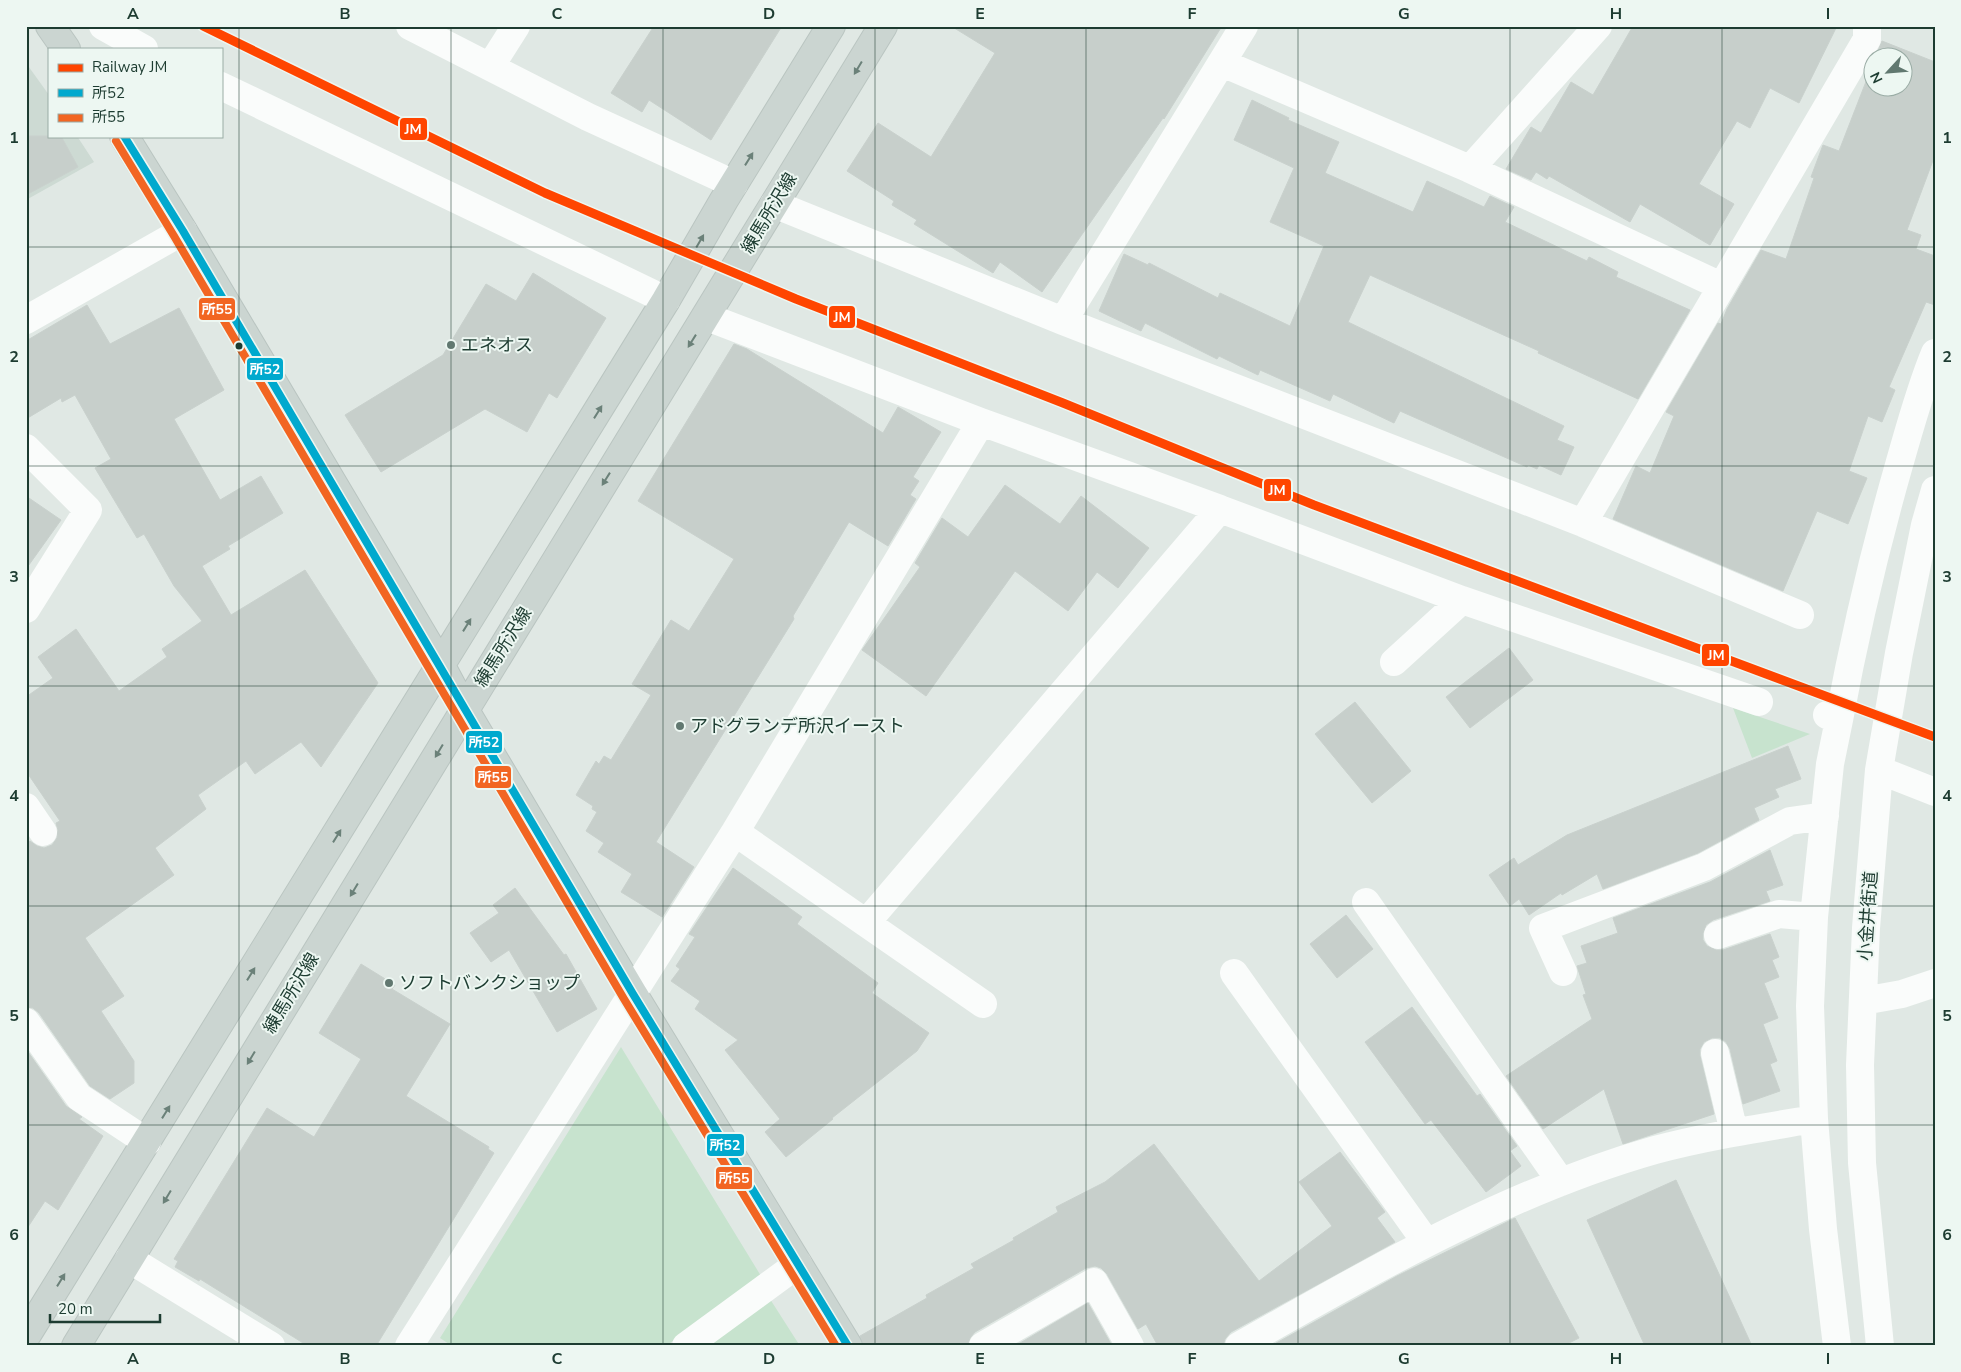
<svg xmlns="http://www.w3.org/2000/svg" width="1961" height="1372" font-family="'Nunito Sans','Noto Sans JP',sans-serif">
	<style>
		.built { fill: #cddad3 }
		.green { fill: #c7e3ce }
		.building { fill: #c7cfcb; stroke: #c9d1cd }
		.lines { fill: none; stroke-linecap: round; stroke-linejoin: round }
		.major-casing { stroke: #bac5c1; stroke-width: 30 }
		.minor { stroke: #fafcfb; stroke-width: 28 }
		.major { stroke: #cbd5d1; stroke-width: 28 }
		.bus-1-casing { stroke: #edf7f2; stroke-width: 11 }
		.bus-2-casing { stroke: #edf7f2; stroke-width: 11 }
		.bus-1 { stroke: #00a9ce; stroke-width: 8 }
		.bus-2 { stroke: #f26522; stroke-width: 8 }
		.rail-1-casing { stroke: #edf7f2; stroke-width: 12 }
		.rail-1 { stroke: #ff4500; stroke-width: 9 }
		.oneway { fill: #6b8179 }
		.grid { fill: none; stroke: #1d3c31; stroke-width: 1; stroke-opacity: 0.55 }
		.poi-dot { fill: #617870; stroke: #edf7f2; stroke-width: 2 }
		.bus-dot { fill: #1d3c31; stroke: #edf7f2; stroke-width: 2 }
		.labels { text-anchor: middle; dominant-baseline: central; stroke-width: 4; stroke-linejoin: round; paint-order: stroke }
		.street-label { font-size: 18px; fill: #1d3c31; stroke: #edf7f2 }
		.poi-label { font-size: 18px; fill: #1d3c31; stroke: #edf7f2; text-anchor: start }
		.line-badge { stroke: #edf7f2; stroke-width: 2 }
		.badge-label { font-size: 14px; text-anchor: middle; font-weight: bold; fill: #fff }
		.neatline { fill: none; stroke: #1d3c31; stroke-width: 2 }
		.grid-label { font-size: 16px; text-anchor: middle; font-weight: bold; fill: #1d3c31 }
	</style>
	<rect width="100%" height="100%" fill="#e0e8e4"/>
	<path class="built" d="M26 63 49 95V136H77L94 162 26 200Z"/>
	<path class="green" d="M1733 708 1810 734 1752 758Z
		M621 1047 761 1276 666 1346H452L440 1338Z
		M770 1299 800 1346H705Z"/>
	<path class="building" d="M654 26H782L711 140 649 100 642 112 611 93Z
		M951 26H1222L1164 119 1163 118 1042 292 1000 262 993 273 914 224 917 220 892 205 894 201 847 171 878 123 931 157 995 53Z
		M1633 26H1837L1799 103 1770 88 1750 128 1737 121 1699 184 1734 204 1710 245 1640 204 1630 222 1549 176 1547 179 1536 172 1531 180 1506 169 1531 127 1541 133 1571 82 1593 95Z
		M1882 41 1935 62V155L1907 230 1921 235 1916 249 1935 256V305L1926 302 1889 387 1895 390 1882 422 1868 416 1849 471 1867 478 1848 524 1817 511 1783 591 1613 519 1636 466 1650 473 1674 416 1666 412 1718 323 1721 324 1727 309 1761 250 1786 259 1814 178 1811 177 1823 145 1839 151 1874 61V88H1904V58H1875Z
		M1252 100 1289 118 1288 120 1339 142 1325 173 1413 212 1427 181 1484 207 1490 196 1514 207 1505 222 1587 261 1589 257 1618 272 1616 277 1690 310 1638 399 1538 353 1539 351 1370 275 1348 322 1564 426 1557 440 1574 447 1561 475 1539 465 1537 469 1528 465 1527 467 1400 411 1394 423 1333 394 1330 401 1260 370 1258 375 1219 356 1217 359 1145 323 1141 331 1099 311 1124 254 1148 265 1149 263 1218 298 1220 293 1290 326 1324 246 1270 222 1294 168 1234 140Z
		M26 136H61L78 167 26 195Z
		M533 273 606 318 557 398 549 393 527 432 485 409 381 472 345 415 443 355 486 284 516 301Z
		M87 305 110 344 179 308 224 390 174 419 220 500 261 476 283 513 228 546 230 549 202 566 231 615 305 570 378 683 321 767 301 742 255 774 246 761 198 795 206 809 155 848 174 875 85 938 124 996 101 1011 134 1061V1083L110 1099 90 1086 39 1013 33 1008 26 1007V844L30 841 37 846 44 848 52 845 57 838 58 830 56 823 60 821 26 771V697L53 678 38 657 76 629 119 691 167 657 162 649 202 621 174 586 144 534 137 538 95 468 111 459 75 395 62 402 61 398 26 419V341Z
		M734 344 747 349 883 433 898 407 941 432 913 477 919 481 910 495 916 499 888 546 849 522 793 616 794 619 656 842 694 867 662 917 621 892 632 874 598 852 604 843 586 831 597 812 592 809 593 806 576 795 596 761 599 764 604 756 611 760 651 695 632 684 671 620 689 631 734 559 638 501Z
		M1005 485 1060 524 1081 496 1149 548 1118 588 1097 572 1068 611 1015 571 926 696 862 650 920 567 915 563 942 518 968 537Z
		M26 496 61 520 26 569Z
		M1509 648 1533 680 1470 728 1446 697Z
		M1355 702 1411 771 1372 803 1315 734Z
		M1788 746 1801 779 1775 789 1779 797 1754 808 1759 820 1698 853 1603 889 1597 874 1562 895 1561 893 1529 915 1519 899 1510 906 1489 875 1514 858 1518 865 1567 835Z
		M1770 850 1783 885 1766 891 1770 901 1713 920 1706 925 1703 933V940L1707 946 1716 950H1723L1770 934 1779 957 1772 960 1779 977 1764 983 1778 1018 1763 1024 1777 1061 1770 1064 1780 1091 1743 1104 1730 1049 1726 1042 1720 1038H1712L1704 1042 1700 1049V1056L1714 1114 1623 1144 1604 1089 1543 1129 1506 1076 1592 1019 1583 995 1586 994 1577 966 1587 963 1581 946 1618 933 1613 918 1710 882Z
		M733 868 802 917 797 924 878 983 872 993 929 1033 917 1051 832 1118 833 1119 786 1157 765 1132 780 1119 725 1050 738 1040 695 1009 700 1001 671 981 680 969 676 966 695 937 689 934Z
		M515 888 564 955 566 954 597 1009 557 1032 509 950 491 962 470 933 499 913 493 905Z
		M1346 915 1373 949 1337 978 1310 944Z
		M361 964 395 985 392 989 450 1024 406 1096 489 1147 488 1149 494 1153 376 1346H308L200 1279 199 1281 175 1267 178 1261 174 1259 267 1108 314 1137 361 1059 319 1033Z
		M1412 1007 1477 1096 1480 1094 1517 1146 1510 1151 1521 1166 1486 1192 1431 1120 1425 1124 1365 1042Z
		M26 1049 66 1106 82 1117 79 1119 103 1136 58 1210 45 1201 26 1230Z
		M1154 1144 1259 1281 1332 1226 1299 1182 1340 1152 1385 1212 1377 1218 1395 1242 1231 1332 1225 1339 1223 1346H1158L1146 1324 1138 1329 1107 1274 1101 1268 1095 1266 1086 1268 975 1332 970 1338 967 1346H864L860 1336 927 1298 926 1295 974 1268 971 1264 1014 1240 1013 1238 1058 1212 1056 1207 1105 1182Z
		M1676 1180 1752 1346H1645L1587 1220Z
		M1515 1218 1579 1338 1563 1346H1271L1397 1276Z
		M1088 1303 1111 1344 1107 1346H1015Z"/>
	<g class="lines">
		<defs>
			<path id="major" d="M50 26 66 49
				M124 136 183 231 441 666 464 709 633 994 848 1346
				M26 1336 666 300 724 200 831 26
				M76 1346 883 26"/>
		</defs>
		<use href="#major" class="major-casing"/>
		<path class="minor" d="M103 26 144 49
			M410 26 588 117 734 184
			M1222 63 1470 169 1721 286
			M490 67 516 26
			M221 86 666 300
			M1470 169 1598 26
			M774 204 1063 321 1583 523 1867 39V26
			M707 317 981 422 1220 509 866 923 735 832
			M26 320 183 231
			M1063 321 1244 26
			M26 448 88 510 26 609
			M1220 509 1462 600 1759 702
			M1583 523 1800 615
			M1394 662 1462 600
			M1827 715 1839 720 1830 764 1814 917 1810 1006 1814 1119 1823 1229 1837 1346
			M1839 720C1855 634 1875 549 1899 465 1910 427 1920 389 1935 353
			M1879 770 1935 792
			M26 807 43 832
			M1366 902 1561 1182
			M866 923 983 1004
			M1718 935 1779 914 1814 917
			M1563 972 1543 928 1704 867 1790 821 1825 816
			M1234 973 1426 1242
			M1863 1001 1902 994 1935 983
			M26 1022 79 1097 147 1142
			M1715 1053 1734 1132
			M129 1259 271 1346
			M409 1346 735 832 981 422
			M686 1346 798 1264
			M983 1346 1094 1282 1130 1346
			M1239 1346C1372 1271 1507 1192 1655 1150 1707 1136 1761 1128 1814 1119
			M1880 1346 1862 1163 1860 1065 1866 928 1879 770 1899 653 1925 525 1935 490"/>
		<use href="#major" class="major"/>
		<defs>
			<path id="bus-1" d="M124 136 183 231 633 994 848 1346"/>
			<path id="bus-2" d="M116 141 174 236 624 999 836 1346"/>
		</defs>
		<use href="#bus-1" class="bus-1-casing"/>
		<use href="#bus-2" class="bus-2-casing"/>
		<use href="#bus-1" class="bus-1"/>
		<use href="#bus-2" class="bus-2"/>
		<defs>
			<path id="rail-1" d="M203 26 545 193 796 299 1063 403 1314 505 1935 737"/>
		</defs>
		<use href="#rail-1" class="rail-1-casing"/>
		<use href="#rail-1" class="rail-1"/>
	</g>
	<defs><path id="oneway-solid" d="M-6-.8H1V-3.2L6.5 0L1 3.2V.8H-6Z" transform="scale(1.25)"/></defs>
	<g class="oneway">
		<use href="#oneway-solid" transform="translate(858 68) rotate(121)"/>
		<use href="#oneway-solid" transform="translate(749 159) rotate(-58)"/>
		<use href="#oneway-solid" transform="translate(700 241) rotate(-60)"/>
		<use href="#oneway-solid" transform="translate(692 341) rotate(122)"/>
		<use href="#oneway-solid" transform="translate(598 412) rotate(-58)"/>
		<use href="#oneway-solid" transform="translate(606 479) rotate(122)"/>
		<use href="#oneway-solid" transform="translate(467 625) rotate(-58)"/>
		<use href="#oneway-solid" transform="translate(439 751) rotate(121)"/>
		<use href="#oneway-solid" transform="translate(337 836) rotate(-58)"/>
		<use href="#oneway-solid" transform="translate(354 890) rotate(121)"/>
		<use href="#oneway-solid" transform="translate(251 974) rotate(-58)"/>
		<use href="#oneway-solid" transform="translate(251 1058) rotate(121)"/>
		<use href="#oneway-solid" transform="translate(166 1112) rotate(-58)"/>
		<use href="#oneway-solid" transform="translate(167 1197) rotate(121)"/>
		<use href="#oneway-solid" transform="translate(61 1280) rotate(-58)"/>
	</g>
	<path class="grid" d="M239 26V1346M451 26V1346M663 26V1346M875 26V1346M1086 26V1346M1298 26V1346M1510 26V1346M1722 26V1346M26 247H1935M26 466H1935M26 686H1935M26 906H1935M26 1125H1935"/>
	<g class="poi-dot">
		<circle cx="451" cy="345" r="5"/>
		<circle cx="680" cy="726" r="5"/>
		<circle cx="389" cy="983" r="5"/>
	</g>
	<circle class="bus-dot" cx="239" cy="346" r="4.5"/>
	<g class="labels">
		<g class="street-label">
			<text transform="translate(769 213) rotate(-59)">練馬所沢線</text>
			<text transform="translate(503 647) rotate(-58)">練馬所沢線</text>
			<text transform="translate(1868 916) rotate(-86)">小金井街道</text>
			<text transform="translate(291 993) rotate(-59)">練馬所沢線</text>
		</g>
		<g class="poi-label">
			<text x="461" y="345">エネオス</text>
			<text x="690" y="726">アドグランデ所沢イースト</text>
			<text x="399" y="983">ソフトバンクショップ</text>
		</g>
	</g>
	<g class="line-badge">
		<rect x="399" y="117" width="29" height="24" rx="5" fill="#ff4500"/>
		<rect x="198" y="297" width="38" height="24" rx="5" fill="#f26522"/>
		<rect x="828" y="305" width="28" height="24" rx="5" fill="#ff4500"/>
		<rect x="246" y="357" width="38" height="24" rx="5" fill="#00a9ce"/>
		<rect x="1263" y="478" width="29" height="24" rx="5" fill="#ff4500"/>
		<rect x="1701" y="643" width="29" height="24" rx="5" fill="#ff4500"/>
		<rect x="465" y="730" width="38" height="24" rx="5" fill="#00a9ce"/>
		<rect x="474" y="765" width="38" height="24" rx="5" fill="#f26522"/>
		<rect x="706" y="1133" width="39" height="24" rx="5" fill="#00a9ce"/>
		<rect x="715" y="1166" width="38" height="24" rx="5" fill="#f26522"/>
	</g>
	<g class="badge-label">
		<text x="413" y="134">JM</text>
		<text x="217" y="314">所55</text>
		<text x="842" y="322">JM</text>
		<text x="265" y="374">所52</text>
		<text x="1277" y="495">JM</text>
		<text x="1716" y="660">JM</text>
		<text x="484" y="747">所52</text>
		<text x="493" y="782">所55</text>
		<text x="725" y="1150">所52</text>
		<text x="734" y="1183">所55</text>
	</g>
	<rect width="1961" height="1372" fill="none" stroke="#edf7f2" stroke-width="55"/>
	<rect x="48" y="48" width="175" height="90" fill="#edf7f2" stroke="#9aaca5"/>
	<rect x="58" y="64" width="25" height="8" fill="#ff4500" stroke="#9aaca5"/>
	<text x="92" y="72" font-size="15" fill="#1d3c31">Railway JM</text>
	<rect x="58" y="89" width="25" height="8" fill="#00a9ce" stroke="#9aaca5"/>
	<text x="92" y="98" font-size="15" fill="#1d3c31">所52</text>
	<rect x="58" y="114" width="25" height="8" fill="#f26522" stroke="#9aaca5"/>
	<text x="92" y="122" font-size="15" fill="#1d3c31">所55</text>
	<g transform="translate(1888 72) rotate(244)"><circle r="24" fill="#edf7f2" stroke="#9aaca5"/>
	<path d="M0-4L9 19L0 12L-9 19Z" fill="#617870"/>
	<text y="-8" font-size="14" font-weight="bold" text-anchor="middle" fill="#1d3c31">N</text>
	</g>
	<path d="M50 1314v8h110v-8" fill="none" stroke="#1d3c31" stroke-width="2.5"/>
	<text x="58" y="1314" font-size="15" fill="#1d3c31" stroke="#edf7f2" stroke-width="4" paint-order="stroke">20 m</text>
	<rect x="28" y="28" width="1906" height="1316" class="neatline"/>
	<g class="grid-label">
		<text x="133" y="19">A</text>
		<text x="345" y="19">B</text>
		<text x="557" y="19">C</text>
		<text x="769" y="19">D</text>
		<text x="980" y="19">E</text>
		<text x="1192" y="19">F</text>
		<text x="1404" y="19">G</text>
		<text x="1616" y="19">H</text>
		<text x="1828" y="19">I</text>
		<text x="14" y="143">1</text>
		<text x="1947" y="143">1</text>
		<text x="14" y="362">2</text>
		<text x="1947" y="362">2</text>
		<text x="14" y="582">3</text>
		<text x="1947" y="582">3</text>
		<text x="14" y="801">4</text>
		<text x="1947" y="801">4</text>
		<text x="14" y="1021">5</text>
		<text x="1947" y="1021">5</text>
		<text x="14" y="1240">6</text>
		<text x="1947" y="1240">6</text>
		<text x="133" y="1364">A</text>
		<text x="345" y="1364">B</text>
		<text x="557" y="1364">C</text>
		<text x="769" y="1364">D</text>
		<text x="980" y="1364">E</text>
		<text x="1192" y="1364">F</text>
		<text x="1404" y="1364">G</text>
		<text x="1616" y="1364">H</text>
		<text x="1828" y="1364">I</text>
	</g>
</svg>
